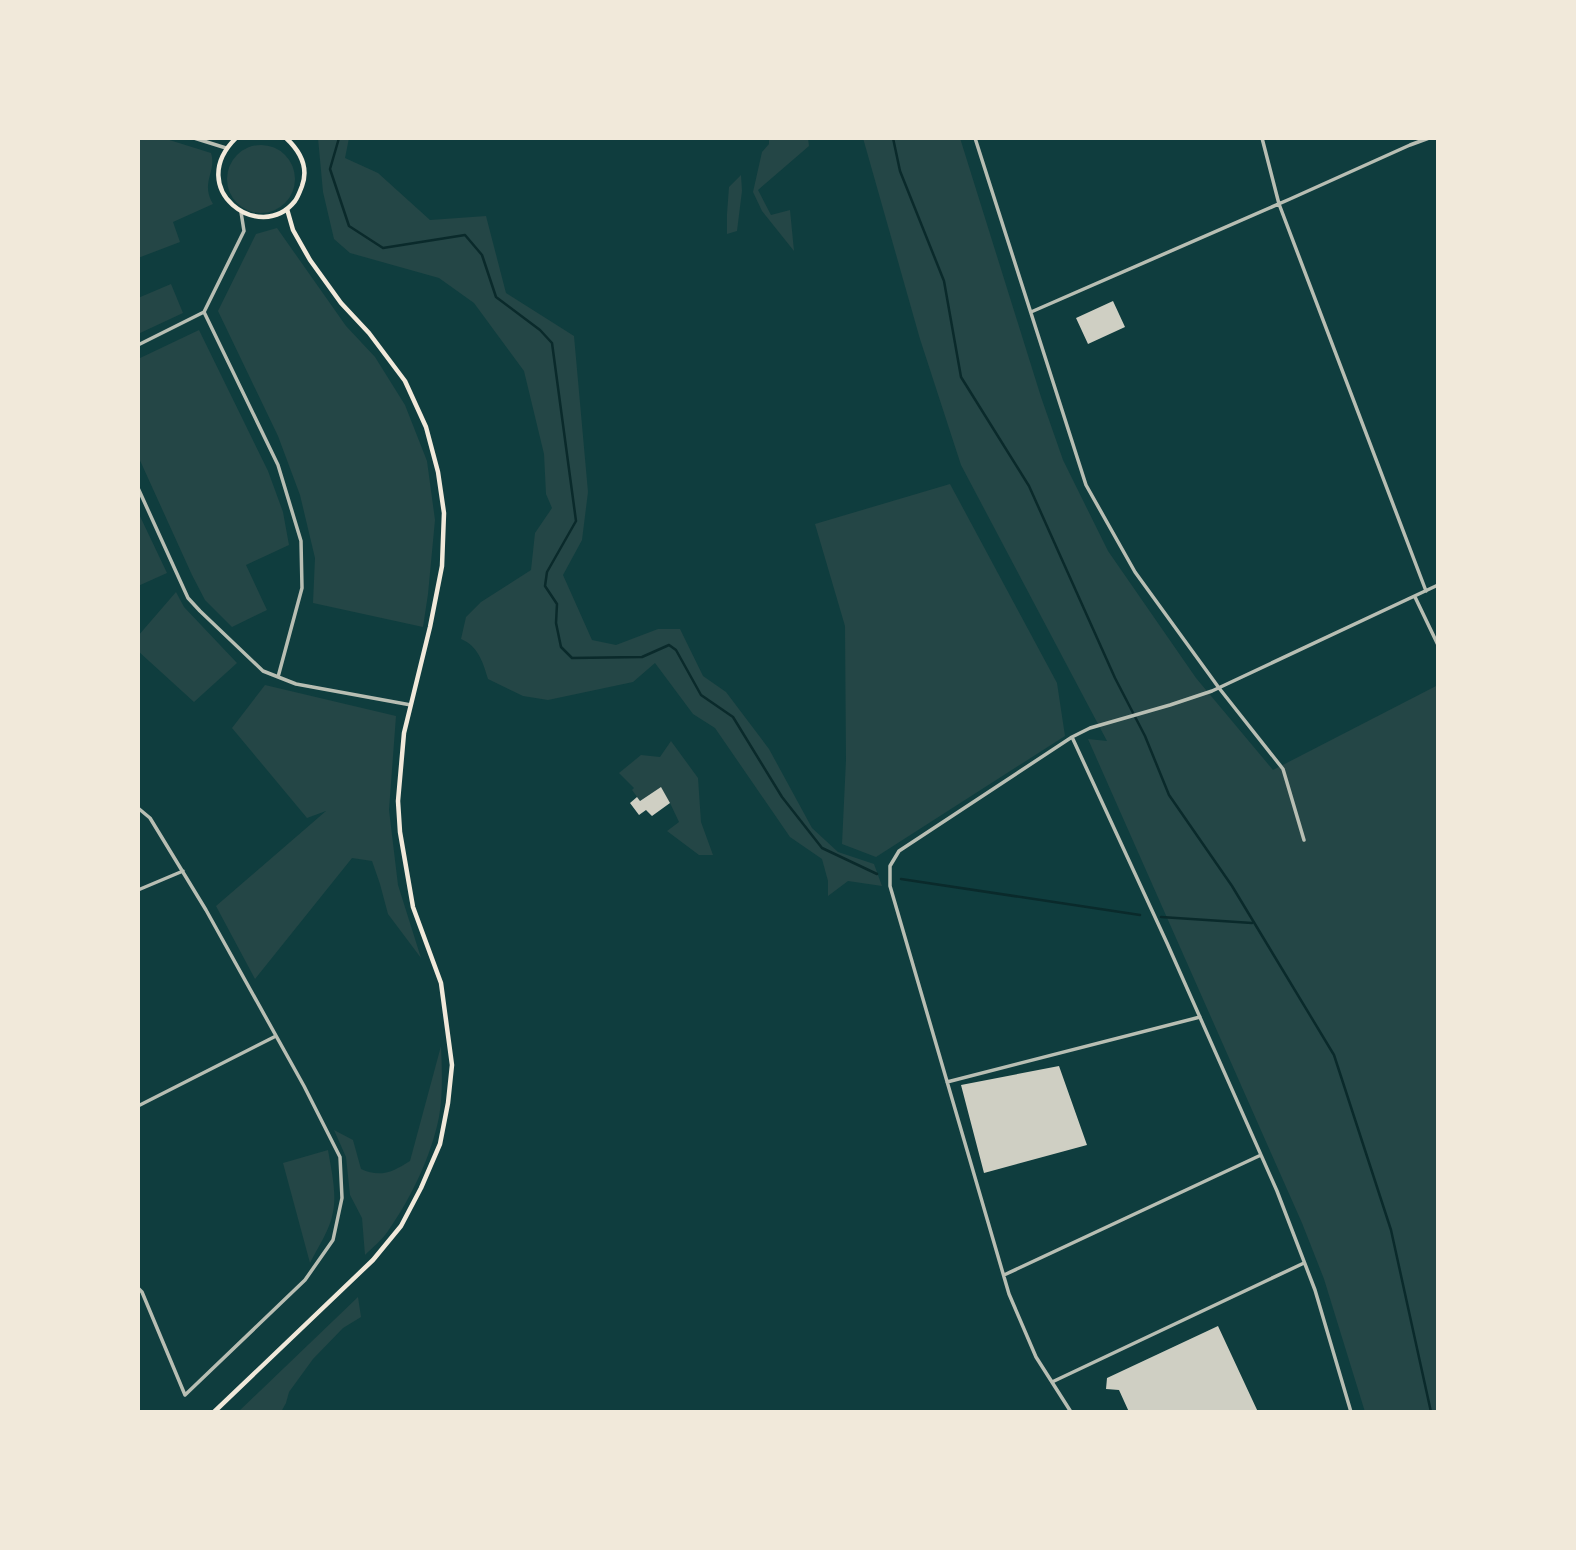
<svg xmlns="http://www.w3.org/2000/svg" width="1576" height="1550" font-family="'PT Serif',serif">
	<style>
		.green { fill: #244646 }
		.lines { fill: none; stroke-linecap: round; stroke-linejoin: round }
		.stream { stroke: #0a2a2b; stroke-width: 2.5 }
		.building { fill: #cfcfc3 }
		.minor { stroke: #b8beb3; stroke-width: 3.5 }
		.secondary { stroke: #f1e9da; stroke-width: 4.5 }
	</style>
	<rect width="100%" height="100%" fill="#0f3d3e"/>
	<path class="green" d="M138 138H163L211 153C217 172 200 182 213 204L173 222 180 242 138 258V194L140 192 138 186Z
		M318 138H349L345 158 378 173 430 220 486 216 506 293 574 336 588 492 582 540 563 575 592 640 616 645 658 629H680L703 676 726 692 769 749 812 828 838 852 874 864 882 886 848 881 828 896V881L822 859 790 837 715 728 693 714 655 663 633 682 548 700 523 696 488 679C483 662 478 646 461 639L466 617 481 602 531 570 535 533 552 508 546 494 544 454 524 371 474 303 439 278 350 253 334 239 323 192Z
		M769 138H808L809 146 758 190 771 215 790 210 794 251 762 211 753 192 762 152 769 144Z
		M863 138H960L1041 397 1063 460 1108 551 1196 678 1273 770 1438 685V1412H1365L1324 1279 1302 1223 1088 739 1107 741 961 465 920 339Z
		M227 179a34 34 0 1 1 68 0a34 34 0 1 1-68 0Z
		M741 175 742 191 737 231 727 234V214L729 187Z
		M277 228 346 326 375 357 405 405 427 461 435 520 428 594 423 627 313 603 315 558 300 495 278 436 218 311 256 234Z
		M171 284 183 313 138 334V298Z
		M199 330 268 471 283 512 289 545 246 565 267 610 232 627 205 600 192 575 138 456V359Z
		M950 484 1057 683 1065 736 876 857 842 844 846 760 845 626 815 524Z
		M138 512 167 573 138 586Z
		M176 592 184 607 237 663 194 702 138 651V636Z
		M265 685 396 716 389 810 398 885 421 958 388 914 380 884 372 861 352 858 255 979 216 906 326 811 307 818 232 728Z
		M671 741 698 778 701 822 713 855H699L667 831 679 822 670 803 661 788 640 801 632 790 634 788 619 773 641 755 660 757Z
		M441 1046C442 1068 443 1096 439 1117 431 1157 411 1198 388 1231 382 1240 373 1247 365 1255L362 1218 350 1195 346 1157 334 1130 353 1140 361 1169C380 1178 393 1172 410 1161Z
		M328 1150C331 1168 337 1193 333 1212 330 1230 318 1247 310 1263L283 1163Z
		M358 1297 361 1317 343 1328 313 1359 289 1392 286 1403 281 1412H238Z"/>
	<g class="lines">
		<path class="stream" d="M339 138 330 169 349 226 383 248 465 235 482 255 496 297 540 330 552 343 576 521 547 572 545 586 557 604 556 623 561 647 572 658 642 657 669 645 676 650 701 695 733 717 782 797 822 848 877 874
			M893 138 900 171 944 281 961 377 1029 486 1115 678 1145 736 1169 795 1232 886 1334 1055 1391 1230 1431 1412
			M901 879 1140 915
			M1161 917 1252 923"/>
	</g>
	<path class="building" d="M1113 301 1125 327 1088 344 1076 318Z
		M661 787 670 803 652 816 646 810 639 815 630 803 637 797 640 801Z
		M1059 1066 1087 1145 984 1173 961 1085Z
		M1218 1326 1258 1412H1129L1119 1390 1106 1389 1107 1378Z"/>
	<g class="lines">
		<path class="minor" d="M194 138 226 148
			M975 138 1086 485 1135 572 1219 688 1283 769 1304 840
			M1262 138 1279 204 1426 591
			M204 312 278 465 301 541 302 588 278 677
			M1031 312 1290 199 1410 145 1429 138
			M138 345 204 312 244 231 241 212
			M138 488 188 598 200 611 263 671 296 684 411 705
			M1415 597 1438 645
			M1072 737 1167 943 1277 1191 1315 1290 1351 1412
			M138 808 150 818 206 910 304 1086 340 1157 342 1198 333 1240 305 1280 185 1395 142 1292 138 1288
			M138 890 183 871
			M947 1082 1200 1017
			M138 1106 276 1036
			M1004 1275 1261 1155
			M1052 1382 1304 1263
			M1071 1412 1036 1357 1009 1294 890 886V866L899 851 1072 737 1090 728 1170 705 1212 691 1438 585"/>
		<path class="secondary" d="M236 138C184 189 260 245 295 201 298 197 300 191 302 186 309 167 300 151 286 138
			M214 1412 373 1260 401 1226 421 1188 440 1144 448 1103 452 1065 441 983 413 907 400 832 398 801 404 733 430 627 442 566 444 513 438 472 426 427 405 381 369 333 341 303 310 260 293 230 287 209"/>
	</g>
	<rect width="1576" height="1550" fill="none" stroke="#f1e9da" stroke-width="280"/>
</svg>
